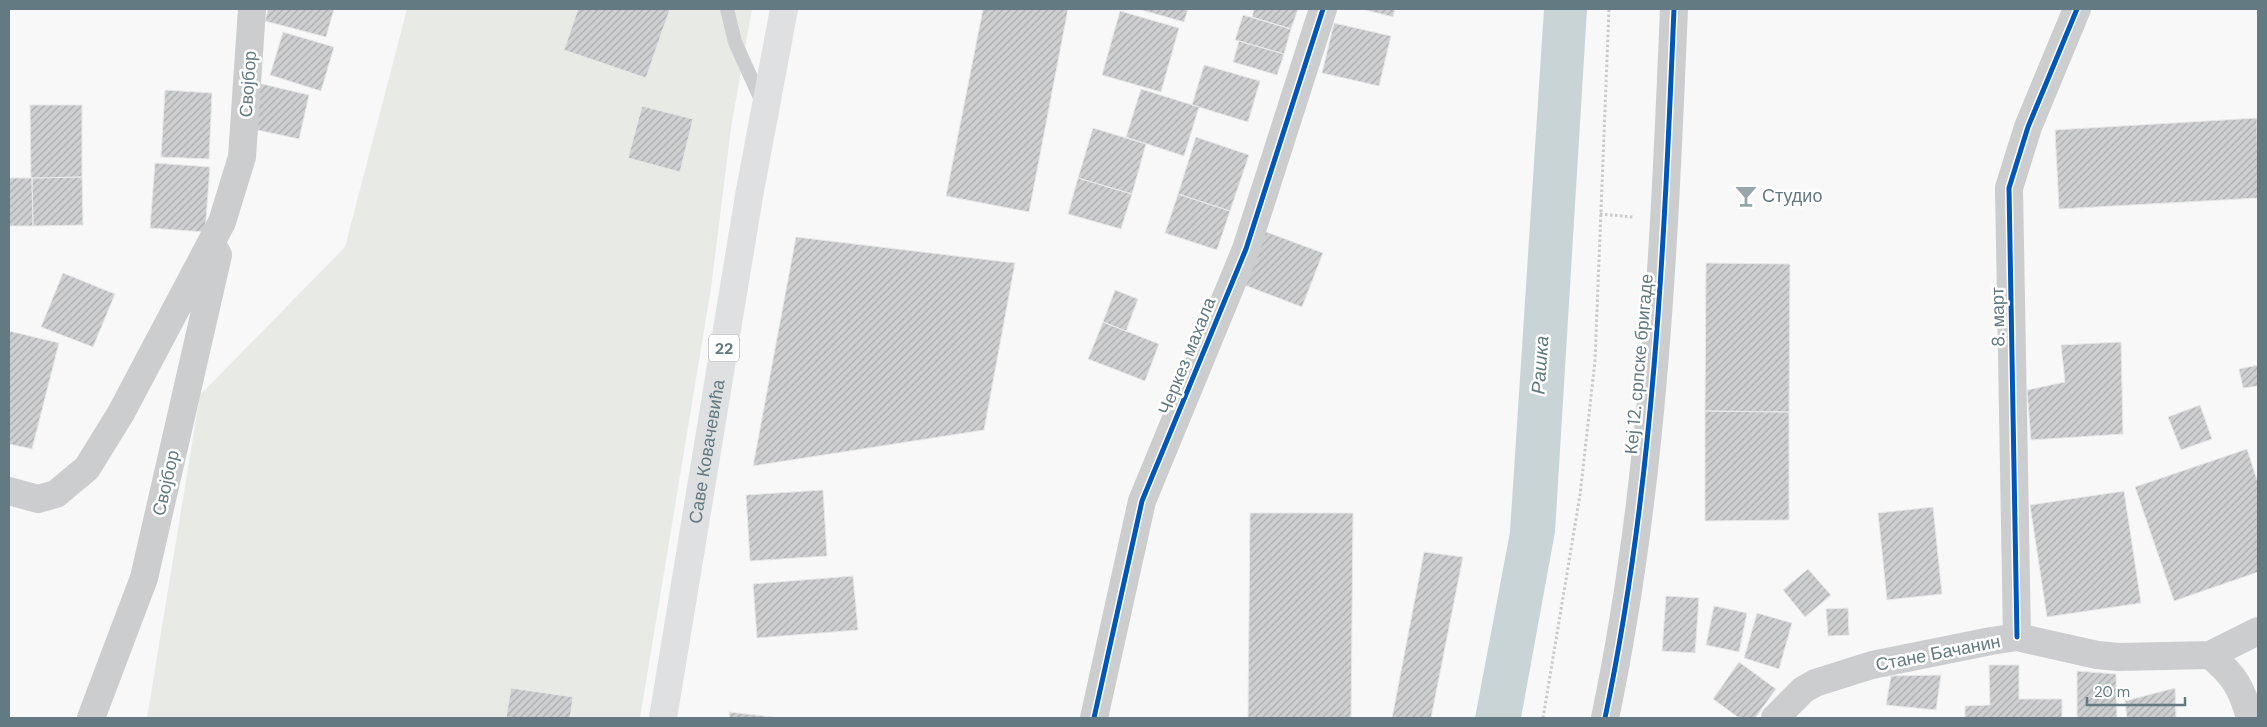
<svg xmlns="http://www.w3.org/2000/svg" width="2267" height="727" font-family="'DM Sans',sans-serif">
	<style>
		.grass { fill: #e8eae5 }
		.water { fill: #c9d4d6 }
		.building { fill: url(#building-hatch); stroke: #e8e8e8 }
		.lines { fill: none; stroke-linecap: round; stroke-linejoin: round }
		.path { stroke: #c9cacb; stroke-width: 3; stroke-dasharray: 2.5 2.5; stroke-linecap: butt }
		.service { stroke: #cbcdce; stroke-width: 14 }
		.minor { stroke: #cbcdce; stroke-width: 28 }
		.tertiary { stroke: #cbcdce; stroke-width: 28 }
		.primary { stroke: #dfe0e1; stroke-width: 28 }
		.cycleway-casing { stroke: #fff; stroke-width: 8 }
		.cycleway { stroke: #0057b8; stroke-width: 5 }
		.labels { text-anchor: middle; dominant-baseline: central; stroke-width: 5; stroke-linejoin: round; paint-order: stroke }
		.shield { fill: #fff; stroke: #92a2a8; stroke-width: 1 }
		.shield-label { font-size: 16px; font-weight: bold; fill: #647a82 }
		.street-label { font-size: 18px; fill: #647a82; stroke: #fff }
		.poi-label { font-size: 18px; fill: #647a82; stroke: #fff; text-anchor: start }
		.water-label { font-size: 19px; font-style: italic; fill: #5f797c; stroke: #fff }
	</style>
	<defs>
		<pattern id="building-hatch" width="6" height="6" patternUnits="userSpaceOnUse" patternTransform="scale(1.25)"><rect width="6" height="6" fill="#cdcfd0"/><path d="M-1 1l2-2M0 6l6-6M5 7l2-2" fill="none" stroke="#aaadae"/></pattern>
	</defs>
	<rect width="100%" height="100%" fill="#f8f8f8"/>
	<path class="grass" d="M407 9H752L731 128 711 288 640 718H147L200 395 345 247Z"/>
	<path class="water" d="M1544 9H1587L1555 532 1521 718H1475L1510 532Z"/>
	<path class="building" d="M268 9H334L326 37 265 21Z
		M578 9H670L646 78 564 50Z
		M983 9H1068L1029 212 946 196Z
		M1138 9H1188L1184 22Z
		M1254 9H1298L1291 29 1252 17Z
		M1362 9H1395L1393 17Z
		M1120 11 1179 28 1161 92 1102 75Z
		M1243 15 1291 29 1284 54 1235 40Z
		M1334 23 1391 36 1379 86 1322 73Z
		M283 32 334 47 321 91 270 75Z
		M1239 41 1284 54 1277 75 1233 62Z
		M1204 65 1260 81 1248 122 1192 105Z
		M258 83 309 95 299 139 248 128Z
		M1141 89 1199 107 1184 156 1126 137Z
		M165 90 212 93 209 159 161 157Z
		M30 105H82V177L31 178Z
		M642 106 693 119 680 172 628 158Z
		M2257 118 2258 198 2059 209 2055 130Z
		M1093 128 1146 144 1132 194 1078 178Z
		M1196 137 1249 155 1230 211 1178 194Z
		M155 163 210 167 205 232 150 228Z
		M82 177 83 225 33 226 32 178Z
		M9 178H32L33 226H9Z
		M1078 178 1132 194 1121 229 1068 214Z
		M1178 194 1230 211 1217 250 1165 233Z
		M1264 231 1323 253 1302 307 1244 285Z
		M796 237 1015 263 984 430 753 466Z
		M1706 263 1790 264 1789 412 1705 411Z
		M63 273 115 294 93 347 41 327Z
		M1115 290 1138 299 1126 331 1103 322Z
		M1103 322 1159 344 1145 381 1088 359Z
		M9 331 59 343 32 449 9 444Z
		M2121 342 2123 434 2031 440 2027 390 2065 382 2061 345Z
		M2258 365V386L2243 388 2239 369Z
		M2200 405 2212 439 2181 450 2168 417Z
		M1705 411 1789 412V520L1705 521Z
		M2247 449 2258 483V572L2174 601 2135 487Z
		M823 490 827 556 750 561 746 495Z
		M2124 491 2141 603 2047 617 2030 505Z
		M1933 507 1942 594 1887 600 1878 513Z
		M1250 513H1353L1351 718H1248Z
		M1424 552 1463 557 1431 718H1392Z
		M1808 569 1831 595 1805 617 1783 590Z
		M853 576 858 630 757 638 753 584Z
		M1666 596 1699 598 1695 653 1662 651Z
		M1714 606 1747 613 1739 652 1706 645Z
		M1848 608 1849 635 1828 636 1826 609Z
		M1757 613 1792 623 1779 669 1744 658Z
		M1739 662 1776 689 1755 718H1739L1713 699Z
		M1989 665H2019V699H2062V718H1965V706L1990 705Z
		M2077 671 2116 674 2117 718H2077Z
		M1941 675 1936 710 1886 705 1891 676Z
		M511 688 573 697 570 718H506Z
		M2175 688 2176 718H2127L2125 701Z
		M729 712 781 718H730Z"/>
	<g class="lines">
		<path class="path" d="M1600 214 1633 217
			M1543 718 1580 495 1595 361 1609 9"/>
		<path class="service" d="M727 9 735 42 763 104"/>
		<path class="minor" d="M9 491 38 499 56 494 87 468 121 413 222 222 242 157 252 9
			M2017 637 2009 188 2028 127 2077 9
			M2210 655C2234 675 2242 688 2250 718
			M91 718 144 578 218 255 213 246
			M1094 718 1142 501 1246 249 1323 9
			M1775 718 1803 690 1815 683 1872 665 1991 641 2017 637 2097 655 2119 657 2210 655 2258 631"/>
		<path class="tertiary" d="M1605 718C1654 485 1664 246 1674 9"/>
		<path class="primary" id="s1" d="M663 718 749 196 784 9"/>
		<defs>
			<path id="cycleway" d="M2017 637 2009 188 2028 127 2077 9
				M1094 718 1142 501 1246 249 1323 9
				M1605 718C1654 485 1664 246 1674 9"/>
		</defs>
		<use href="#cycleway" class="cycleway-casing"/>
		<use href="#cycleway" class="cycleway"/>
	</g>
	<defs>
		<symbol id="bar-bare" viewBox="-9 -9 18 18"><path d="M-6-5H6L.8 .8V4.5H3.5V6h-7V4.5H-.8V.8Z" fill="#98a6ab" stroke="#fff" stroke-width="2.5" paint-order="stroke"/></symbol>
	</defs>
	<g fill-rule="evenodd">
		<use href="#bar-bare" x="1730" y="180" width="32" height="32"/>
	</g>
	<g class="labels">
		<rect class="shield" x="709" y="334.5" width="30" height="27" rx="4"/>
		<g class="shield-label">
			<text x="724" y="348">22</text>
		</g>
		<g class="street-label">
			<text transform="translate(248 84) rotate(-86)">Својбор</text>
			<text transform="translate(1998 317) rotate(-91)">8. март</text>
			<text transform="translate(1187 356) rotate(-68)">Черкез махала</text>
			<text transform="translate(1639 364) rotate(-85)">Кеј 12. српске бригаде</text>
			<text stroke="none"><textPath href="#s1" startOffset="270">Саве Ковачевића</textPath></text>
			<text transform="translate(166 483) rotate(-77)">Својбор</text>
			<text transform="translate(1938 653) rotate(-11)">Стане Бачанин</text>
		</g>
		<g class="poi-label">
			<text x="1762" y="196">Студио</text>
		</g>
		<g class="water-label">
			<text transform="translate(1540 365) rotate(-86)">Рашка</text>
		</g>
	</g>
	<rect width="2267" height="727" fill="none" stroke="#647a82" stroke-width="20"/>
	<path d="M2087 697v8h98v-8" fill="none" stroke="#647a82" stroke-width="2.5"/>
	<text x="2094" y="697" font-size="15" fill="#647a82" stroke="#ffffff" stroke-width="4" paint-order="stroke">20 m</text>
</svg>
